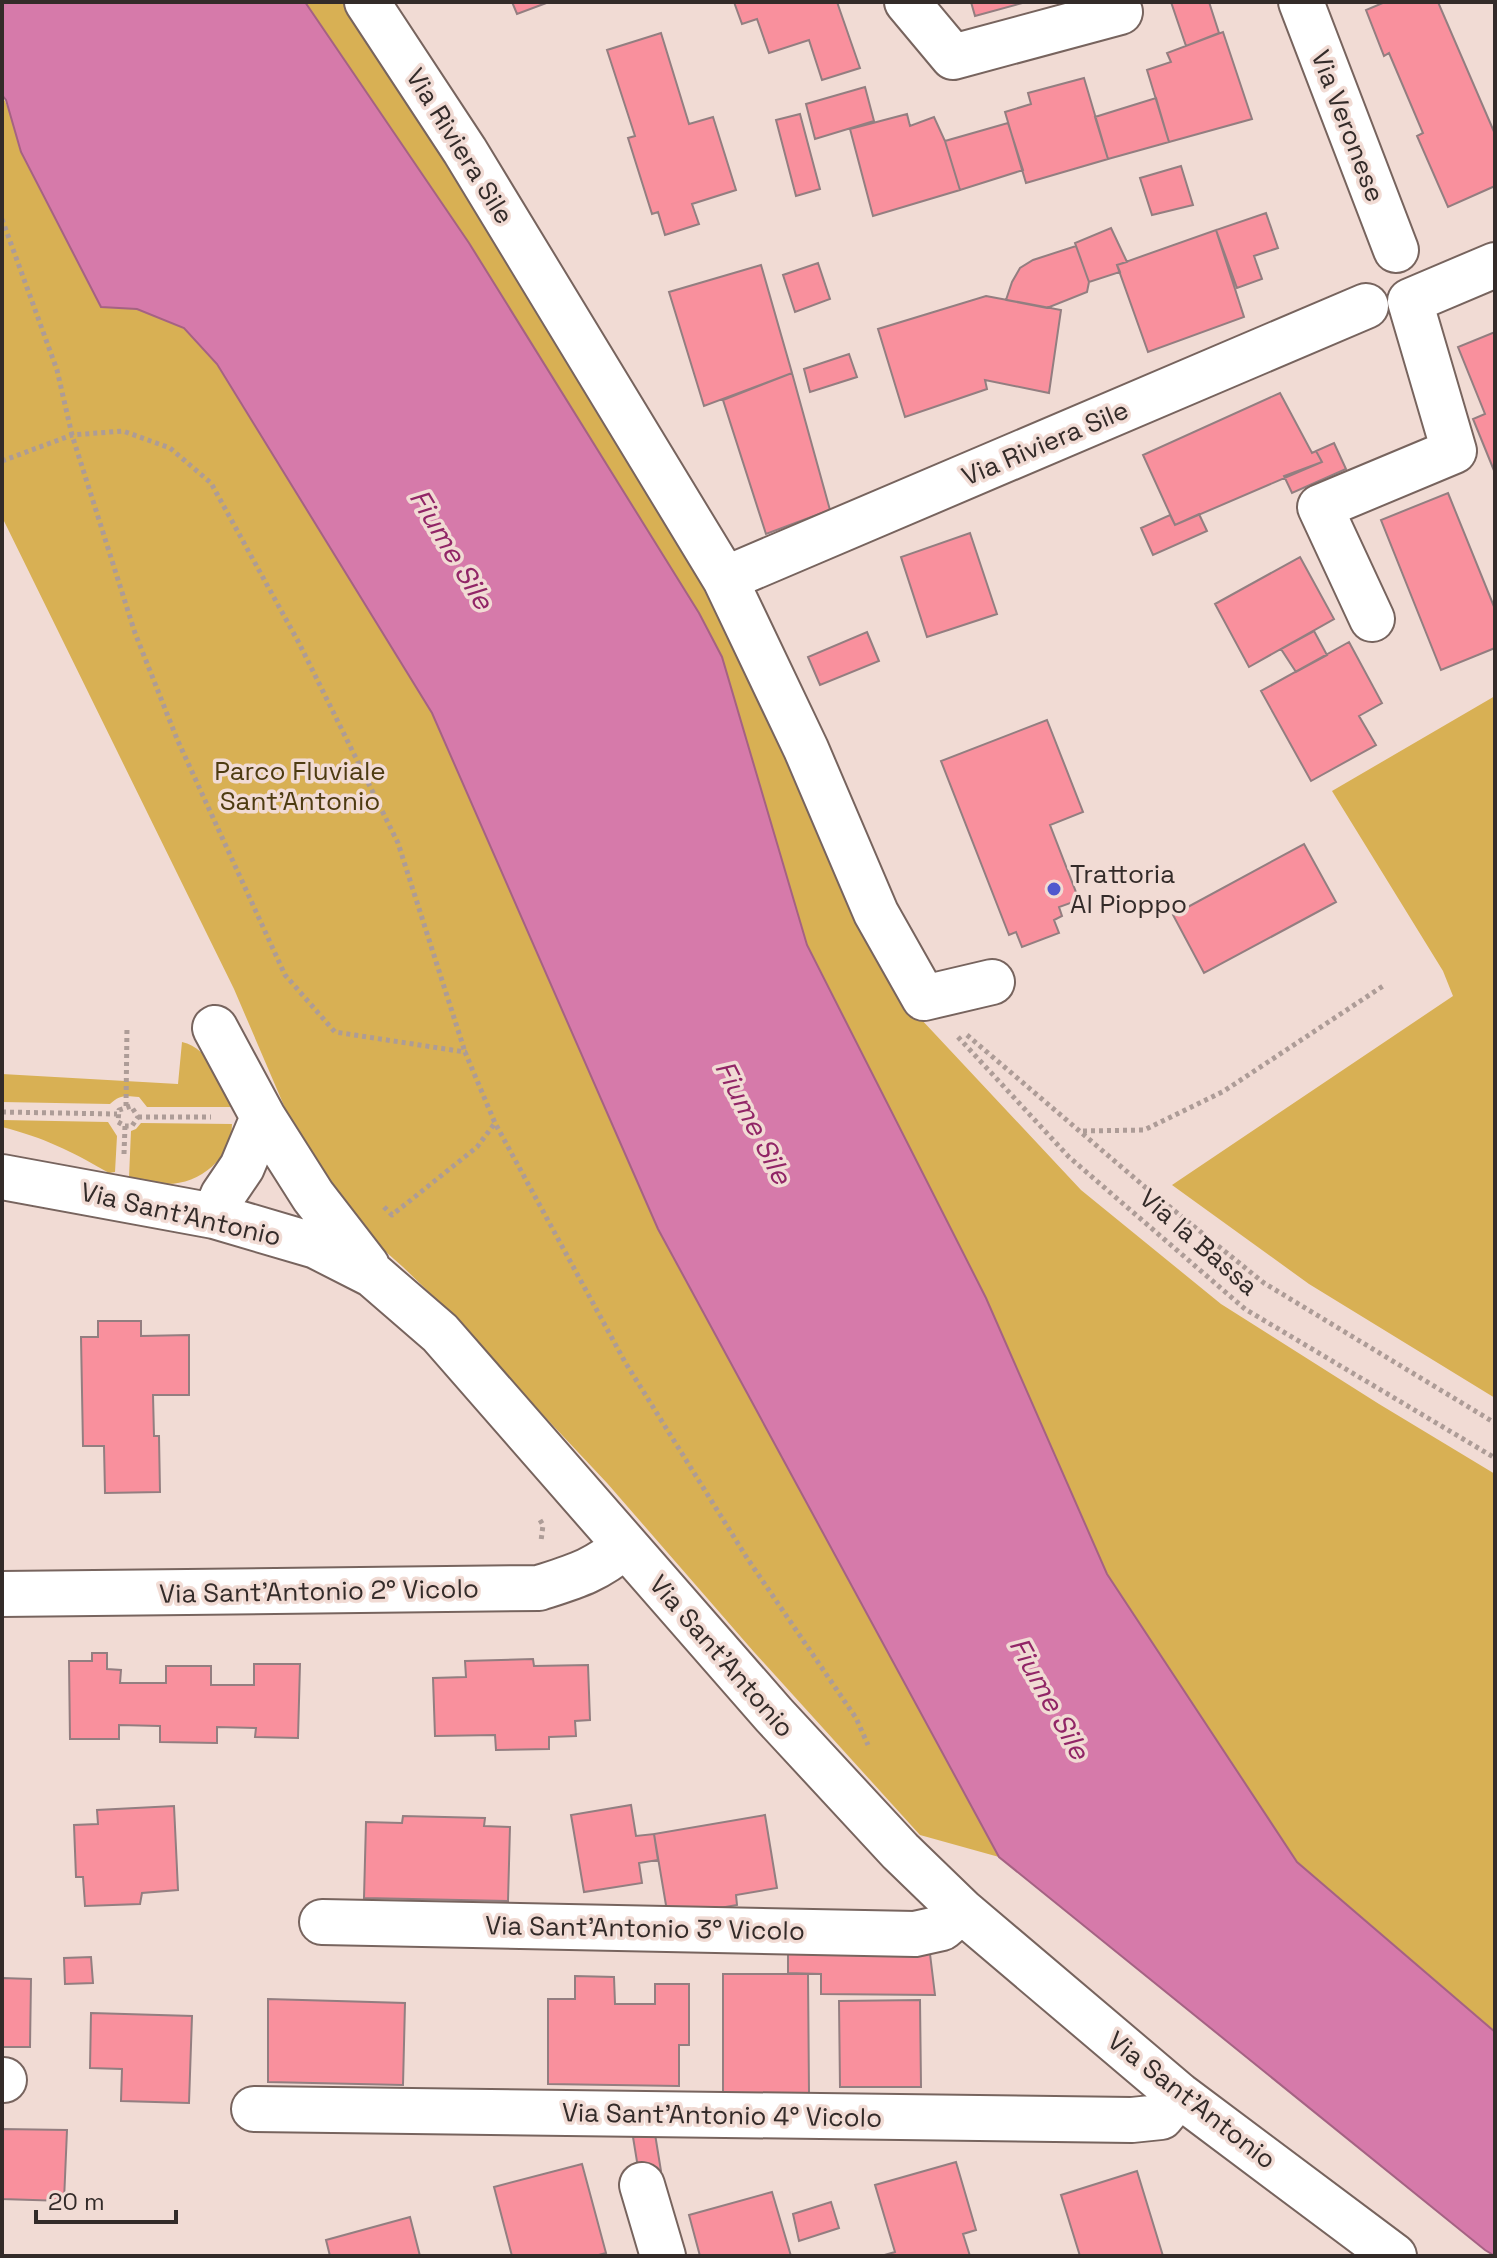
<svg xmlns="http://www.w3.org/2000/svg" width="1497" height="2258" font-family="'Space Grotesk',sans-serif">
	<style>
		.green { fill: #d8b054 }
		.water { fill: #d67aaa; stroke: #a56283; stroke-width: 2 }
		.building { fill: #f9909d; stroke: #937e80; stroke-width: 2 }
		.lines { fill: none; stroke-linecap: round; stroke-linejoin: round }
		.minor-casing { stroke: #77645e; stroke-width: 48 }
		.path { stroke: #ad9c97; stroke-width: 5; stroke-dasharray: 4 4; stroke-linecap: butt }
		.minor { stroke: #fff; stroke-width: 44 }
		.poi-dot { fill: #5058ce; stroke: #f1dbd4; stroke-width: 3 }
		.labels { text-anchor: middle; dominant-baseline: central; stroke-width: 7; stroke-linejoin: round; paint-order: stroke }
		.street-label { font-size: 26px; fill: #332b29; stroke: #f1dbd4 }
		.park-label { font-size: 26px; fill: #4d3b11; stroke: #f1dbd4 }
		.poi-label { font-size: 26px; fill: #332b29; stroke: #f1dbd4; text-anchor: start }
		.water-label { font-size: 28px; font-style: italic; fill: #912566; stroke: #f1dbd4 }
	</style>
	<rect width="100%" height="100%" fill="#f1dbd4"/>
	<path class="green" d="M305 2H351L720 602 861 934 905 1002 1081 1190 1221 1304 1379 1404 1495 1474V2032L1297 1862 1107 1574 986 1298 807 945 722 657 699 613 469 243Z
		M2 95 100 306 137 309 184 328 217 364 432 713 658 1229 999 1857 920 1835 754 1652 607 1483 515 1385 464 1326 403 1267 352 1222 294 1129 234 989 2 517Z
		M1495 696V1398L1309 1284 1172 1185 1453 996 1443 971 1332 791Z
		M182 1042C211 1049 221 1083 233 1107H147L139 1097C127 1096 120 1094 110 1104L2 1102V1074L178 1084Z
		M2 1120 108 1122 117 1136 115 1172 109 1173C71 1151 45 1138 2 1127Z
		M141 1123 232 1124C232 1158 200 1184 167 1184 155 1184 141 1179 129 1177L131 1131 136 1129Z"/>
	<path class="water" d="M2 2H305L469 243 699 613 722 657 807 945 986 1298 1107 1574 1297 1862 1495 2032V2256L1485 2250 999 1857 658 1229 432 713 217 364 184 328 137 309 101 307 21 152 6 100 2 95Z"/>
	<path class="building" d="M512 2H549L517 14Z
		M734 2H837L860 68 822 80 809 40 769 53 757 19 742 24Z
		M971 2H1026L975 16Z
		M1171 2H1209L1219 33 1186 46Z
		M1385 2H1438L1495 134V186L1448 207 1417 136 1423 133 1389 53 1384 56 1366 10Z
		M1223 32 1252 119 1169 142 1147 70 1171 62 1167 53Z
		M661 33 689 124 713 117 736 190 692 204 699 224 665 235 658 212 652 214 628 138 635 136 607 50Z
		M1084 78 1108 159 1026 183 1005 112 1031 104 1028 93Z
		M865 87 874 121 815 139 806 104Z
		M1156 98 1169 142 1108 159 1095 117Z
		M800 114 820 189 796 196 776 120Z
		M907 114 910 126 934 117 945 141 960 190 873 216 850 129Z
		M1008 123 1023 170 960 190 945 141Z
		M1181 166 1193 205 1152 215 1140 178Z
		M1266 213 1278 248 1254 256 1262 279 1237 288 1216 230Z
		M1111 228 1127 262 1117 265 1120 272 1089 282 1075 243Z
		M1216 230 1244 317 1148 352 1117 265Z
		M1076 246 1089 282 1087 292 1047 308 1006 300 1012 282 1020 268 1033 260Z
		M818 263 830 299 795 312 783 275Z
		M761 265 792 373 704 406 669 292Z
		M986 296 1061 310 1049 393 985 380 987 389 905 417 878 329Z
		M1495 332V473L1473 419 1485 414 1458 347Z
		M849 354 857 377 810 392 804 369Z
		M792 373 830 510 766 534 723 400Z
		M1280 393 1312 453 1316 451 1322 462 1175 525 1143 455Z
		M1334 443 1346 469 1292 493 1284 476 1322 462 1316 451Z
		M1448 493 1495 609V648L1441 670 1381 520Z
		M1199 514 1207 531 1153 555 1141 528 1170 515 1175 525Z
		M970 533 997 614 927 637 901 557Z
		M1300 557 1334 619 1249 667 1215 604Z
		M1314 631 1327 655 1296 672 1281 649Z
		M867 632 879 661 820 685 808 657Z
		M1349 642 1382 703 1359 716 1376 745 1311 781 1261 691Z
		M1047 720 1083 812 1050 825 1079 900 1059 907 1062 916 1054 920 1059 933 1022 947 1016 932 1009 935 941 761Z
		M1304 844 1336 902 1204 973 1173 915Z
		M98 1321H141V1336L189 1335V1395H153L154 1436H159L160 1492 105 1493 104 1446H83L81 1337H98Z
		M92 1653H107V1669L121 1670 120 1683H166V1666H211V1685H254V1664H300L298 1738 255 1737 256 1728 217 1727V1743L160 1742V1726L119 1725V1739H70L69 1661H92Z
		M533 1659 534 1666 588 1665 590 1720 575 1721 576 1736 549 1737V1749L496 1750 495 1735 435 1736 433 1678 466 1677 465 1661Z
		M631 1805 636 1836 654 1834 658 1860 639 1863 642 1883 584 1892 571 1815Z
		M174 1806 178 1890 142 1893 140 1904 85 1906 83 1877H76L74 1825 98 1824 97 1810Z
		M765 1815 777 1888 736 1895 737 1905 668 1917 654 1834Z
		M403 1816 485 1818 484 1826 510 1827 508 1901 364 1898 366 1822 402 1823Z
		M788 1953 930 1954 935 1995 821 1994V1974L788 1973Z
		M91 1957 93 1983 65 1984 64 1958Z
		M723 1974H808L809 2093 723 2094Z
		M575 1976 614 1977 615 2004H655V1984H689V2045H679V2086L548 2084V1999H575Z
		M2 1978 31 1979 30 2047H2Z
		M268 1999 405 2003 403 2085 268 2082Z
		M920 2000 921 2087H840L839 2001Z
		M91 2013 192 2016 189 2103 121 2101 122 2069 90 2068Z
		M2 2129 67 2130 64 2201 2 2199Z
		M655 2134 661 2171 639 2174 633 2137Z
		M956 2162 976 2230 963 2234 970 2256H881L895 2252 875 2185Z
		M582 2164 606 2253 595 2256H512L494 2187Z
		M1137 2171 1163 2256H1080L1061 2195Z
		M772 2192 791 2256H700L689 2215Z
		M831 2202 839 2228 799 2241 793 2214Z
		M410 2217 420 2256H330L326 2240Z"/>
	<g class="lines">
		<defs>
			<path id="minor" d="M367 2 465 151 725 579 806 749 876 913 924 998 992 982
				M907 2 953 57 1120 12
				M1301 2 1396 250
				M725 579 1366 306
				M1372 619 1320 507 1454 451 1410 301 1495 265
				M215 1028 263 1117 313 1196 367 1266
				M2 1177 214 1216 316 1246 373 1275 440 1333 774 1715 900 1851 962 1911 1179 2095 1394 2256
				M214 1216 223 1195 242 1167 263 1117
				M2 1594 539 1588C576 1576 595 1571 625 1546
				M322 1922 915 1934 942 1928 962 1911
				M2 2080H4
				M254 2109 1132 2120 1161 2117 1179 2095
				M642 2185 663 2256"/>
		</defs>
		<use href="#minor" class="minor-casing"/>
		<path class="path" d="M2 219 57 370 72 435 135 633 177 739 285 975 335 1032 465 1052 495 1123 625 1362 747 1558 856 1718 868 1745
			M2 461 72 435 123 431 170 448 211 483 299 643 398 843 465 1052
			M967 1035 1145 1187 1264 1283 1495 1423
			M958 1037 1069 1157 1245 1309 1495 1458
			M126 1106 127 1026
			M2 1112 117 1114
			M138 1117H211
			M1083 1131 1144 1130 1224 1091 1383 986
			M124 1154 125 1126 118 1122 119 1110 131 1106 138 1117 132 1126H125
			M384 1207 392 1215 477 1147 495 1123
			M540 1520 543 1525 541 1541"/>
		<use href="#minor" class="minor"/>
	</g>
	<circle class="poi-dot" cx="1054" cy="889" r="8"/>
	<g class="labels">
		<g class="street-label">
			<text transform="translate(1348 126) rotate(69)">Via Veronese</text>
			<text transform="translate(460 146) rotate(58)">Via Riviera Sile</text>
			<text transform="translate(1045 443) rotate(-23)">Via Riviera Sile</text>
			<text transform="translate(181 1214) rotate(13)">Via Sant'Antonio</text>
			<text transform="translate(1199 1242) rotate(41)">Via la Bassa</text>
			<text transform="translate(319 1591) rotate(-1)">Via Sant'Antonio 2° Vicolo</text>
			<text transform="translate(722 1656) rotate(49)">Via Sant'Antonio</text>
			<text transform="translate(645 1928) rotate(1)">Via Sant'Antonio 3° Vicolo</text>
			<text transform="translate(1192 2100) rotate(38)">Via Sant'Antonio</text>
			<text transform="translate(722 2115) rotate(1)">Via Sant'Antonio 4° Vicolo</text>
		</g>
		<g class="park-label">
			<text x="300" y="771">Parco Fluviale<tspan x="300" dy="30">Sant'Antonio</tspan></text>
		</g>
		<g class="poi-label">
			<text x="1070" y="874">Trattoria<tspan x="1070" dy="30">Al Pioppo</tspan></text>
		</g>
		<g class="water-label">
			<text transform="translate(452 549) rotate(59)">Fiume Sile</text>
			<text transform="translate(754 1122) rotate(63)">Fiume Sile</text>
			<text transform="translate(1050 1698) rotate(61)">Fiume Sile</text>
		</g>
	</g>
	<rect width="1497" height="2258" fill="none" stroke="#332b29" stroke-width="8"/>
	<path d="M36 2210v12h140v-12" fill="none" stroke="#332b29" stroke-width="4"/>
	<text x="48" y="2210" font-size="24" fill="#332b29" stroke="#f1dbd4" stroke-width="6" paint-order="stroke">20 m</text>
</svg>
